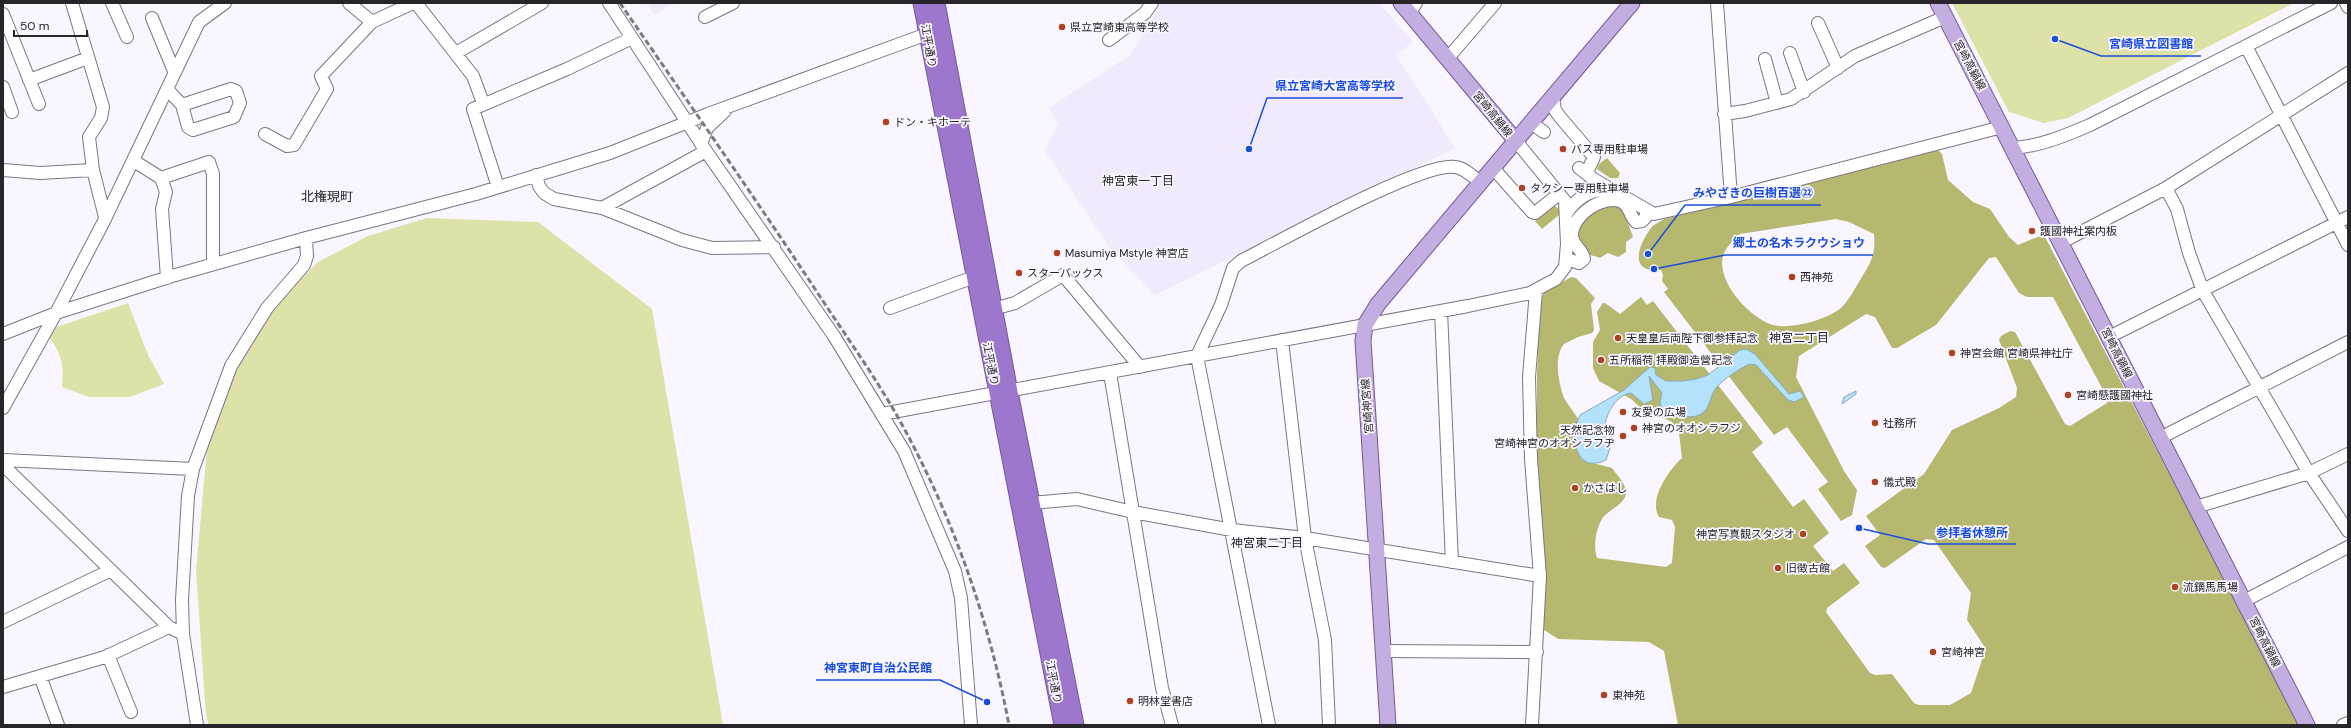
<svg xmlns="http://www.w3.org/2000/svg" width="2351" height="728" font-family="'DM Sans','Noto Sans JP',sans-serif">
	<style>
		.built { fill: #f1eafc }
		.green { fill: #dee1a8 }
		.forest { fill: #b5b86e; fill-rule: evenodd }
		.water { fill: #b4e2fa; stroke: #8aa9bc }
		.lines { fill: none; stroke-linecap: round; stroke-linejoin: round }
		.minor-casing { stroke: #7b7683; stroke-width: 14 }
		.major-casing { stroke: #735a94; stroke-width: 17 }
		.highway-casing { stroke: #735a94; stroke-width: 19 }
		.minor { stroke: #fff; stroke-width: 12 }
		.major { stroke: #c4ade1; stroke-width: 15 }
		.highway { stroke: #9c77cd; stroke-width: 17 }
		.rail { stroke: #7d7b82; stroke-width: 3; stroke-dasharray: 6 3; stroke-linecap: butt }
		.poi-dot { fill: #aa4223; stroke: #f9f6ff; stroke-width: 1.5 }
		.labels { text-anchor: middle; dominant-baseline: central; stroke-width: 3.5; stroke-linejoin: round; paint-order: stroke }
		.poi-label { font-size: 11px; fill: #27252a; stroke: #f9f6ff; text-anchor: start }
		.street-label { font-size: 11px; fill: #27252a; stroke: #f9f6ff }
		.neighbourhood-label { font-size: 12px; fill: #27252a; stroke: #f9f6ff }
		.quarter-label { font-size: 13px; fill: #27252a; stroke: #f9f6ff }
		.leader { fill: none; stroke: #1d4ed8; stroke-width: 1.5 }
		.callout-dot { fill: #1d4ed8; stroke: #f9f6ff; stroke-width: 1.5 }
		.callout-label { font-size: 12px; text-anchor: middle; font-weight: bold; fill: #1d4ed8; stroke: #f9f6ff; stroke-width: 3.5; stroke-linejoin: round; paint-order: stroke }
	</style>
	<rect width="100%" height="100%" fill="#f9f6ff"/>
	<path class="built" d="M647 3H674L655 15Z
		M1161 3H1379L1413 42 1396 55 1455 148 1155 295 1109 247 1045 151 1058 124 1049 108 1130 55Z"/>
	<path class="green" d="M1952 3H2294L2068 118 2044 123 2009 112Z
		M427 218 538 222 652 309 723 725H209L206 716 196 571 207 449 226 390 246 350 276 304 318 262 368 236Z
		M128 303 148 355 164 384 130 397H89L62 387C64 366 62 354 49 337L56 327Z"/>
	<path class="forest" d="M1938 150 1942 154 1948 180 1973 202 1990 209 2009 237 2018 245 2042 235 2045 237 2301 725H1678L1664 651 1649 642 1558 639 1543 629 1545 573 1537 480V373L1540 301 1544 293 1571 277 1576 278 1595 298 1591 304 1594 330 1592 333 1578 337 1564 344C1553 357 1559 384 1564 398 1568 405 1574 412 1578 419L1574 446 1585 461 1612 468C1616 474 1626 484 1626 492 1627 504 1607 510 1602 519 1596 529 1593 546 1597 558L1666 567 1672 563 1675 527 1672 520 1659 517C1648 499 1669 470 1682 458L1679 433 1672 422 1641 408 1631 399 1599 381 1593 368V342L1600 330 1597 312 1603 303H1605L1620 314 1641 297 1647 305 1653 301 1763 443 1752 452 1793 507 1804 499 1829 533 1813 546 1833 571 1844 563 1860 583 1827 608 1826 612 1870 673 1875 675 1892 674 1914 703 1919 705H1950L1971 693 1985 651 1984 646 1967 620 1971 593 1934 540 1926 539 1885 568 1881 567 1865 546 1880 535 1866 516 1924 474 1952 430 1999 408 2016 397 2017 388 1999 340 2001 336 2010 331 2015 332 2065 424 2070 426 2107 403 2108 399 2053 297H2027L2019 293 1996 257 1989 258 1936 325 1897 348H1892L1875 317 1866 314 1799 356 1796 377 1844 471 1857 490 1852 515 1841 521 1818 489 1828 482 1787 427 1774 435 1664 292 1668 289 1662 281 1663 275 1661 270C1628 274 1638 245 1651 228 1654 224 1660 222 1664 219ZM1836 219 1849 222 1874 234C1876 257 1870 263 1859 282 1854 290 1849 300 1842 307 1828 320 1787 331 1770 324 1747 315 1714 279 1724 253 1727 246 1735 239 1740 234Z
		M1607 158 1620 173 1618 178H1610L1597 169 1599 164Z
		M1615 204 1623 209 1633 237 1626 242V252L1618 257 1608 253 1600 258C1596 256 1592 256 1588 254 1561 234 1593 207 1615 204Z
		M1553 205 1558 208 1560 214 1542 229 1535 221Z"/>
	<path class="water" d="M1746 349 1755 354 1789 394 1800 391 1804 397 1794 402 1788 400 1756 365 1749 364C1740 369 1723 379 1717 387 1712 392 1711 400 1708 406 1700 424 1676 415 1662 410L1660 402 1662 393 1649 376 1653 400 1644 404 1631 393C1614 395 1602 420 1605 436 1605 440 1608 444 1610 448L1606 460C1575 475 1569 436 1580 415L1624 390 1650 367 1655 368 1656 375 1666 381H1683L1696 379 1708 375 1740 350Z
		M1856 391V394L1842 404 1844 397Z"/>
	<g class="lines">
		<defs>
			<path id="minor" d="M72 3 103 107 101 118 89 137 93 170 105 217
				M112 3 127 37
				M349 3 372 22
				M416 3 473 76 483 103
				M609 3 706 151 834 336 904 451 955 571 961 598 971 725
				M1717 3 1731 197
				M2346 3 2348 7
				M1410 13 1416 3
				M3 14 39 104
				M705 17 733 3
				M152 18 174 71
				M1818 23 1838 68
				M1109 40 1145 13 1152 3
				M2246 46 2348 245
				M456 53 542 3
				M1790 53 1804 92
				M1448 58 1495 3
				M1765 59 1777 103
				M29 80 88 58
				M3 87 12 112
				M167 89 182 105 188 127 193 130 234 117 240 103 236 91 231 89 182 105
				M1553 97 1555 110 1560 117 1594 157 1588 170 1589 176
				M1724 114 1745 111 1791 99 1855 56 1945 17
				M1531 123 1544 132
				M265 134 287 146 294 145 327 89 321 76 372 22 413 3
				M701 144 707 128 725 111
				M2013 148C2041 146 2064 136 2090 125L2331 3
				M134 161 161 178 209 162 213 174V264
				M1493 168 1532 212 1535 213 1559 194
				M1579 168 1595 180 1654 214 1731 197 2002 127
				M3 170 40 173 93 170
				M536 175 539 186 544 193 554 199 602 208 682 240 712 248 774 247
				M161 178 166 192 162 209 167 278
				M498 187 473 109 567 69 632 38
				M2166 188 2177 209 2189 253 2203 291 2309 473 2348 531
				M602 208 706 151
				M1566 214C1577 197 1591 188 1611 190
				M2060 243 2166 188 2348 73
				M1567 259 1579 263 1584 259C1583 250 1572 245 1572 235 1572 215 1604 193 1622 202 1630 207 1630 216 1636 222L1642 221 1646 217V210
				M890 308 974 277
				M993 309 1015 303 1063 275 1140 367
				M1441 311 1452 562
				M3 334 56 313 172 276 306 238 476 194 610 153 708 114 927 34 935 33
				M2109 337 2348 217
				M1282 340 1305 538 1325 640 1329 725
				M1110 373 1162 688 1172 725
				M3 408 56 313 104 221 199 22 225 3
				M882 414 1468 306 1530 293 1556 279 1565 267 1567 244 1565 201 1516 141
				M2160 438 2348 342
				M3 460 193 469
				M3 465 169 627 183 634
				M1031 503 1077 499 1133 512 1232 530 1305 538 1540 576
				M2196 507 2309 473 2348 454
				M2244 601 2348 547
				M3 622 111 570
				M1383 651 1537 652
				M108 655 131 712
				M40 676 58 725
				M3 687 105 657 169 627
				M197 725 183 634 182 600 188 496 193 469 231 366 267 308 304 265 307 256 306 238
				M1269 725 1197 356 1221 305 1233 268 1241 261C1278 242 1423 161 1455 167 1465 168 1473 177 1481 183
				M1532 725 1540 576 1531 459 1529 377 1536 291
				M2343 725 2348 723"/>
			<path id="major" d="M1401 3 1516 141
				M1938 3 2307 725
				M1388 725 1363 341 1365 325 1378 304 1632 3"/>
			<path id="highway" d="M922 3 1063 725
				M936 3 1009 392 1075 725"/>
		</defs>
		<use href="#minor" class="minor-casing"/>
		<use href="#major" class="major-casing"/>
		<use href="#highway" class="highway-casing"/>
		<use href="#minor" class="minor"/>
		<use href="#major" class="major"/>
		<use href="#highway" class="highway"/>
		<path class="rail" d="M620 3C686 99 753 195 817 292 847 338 880 383 906 432 955 523 990 624 1009 725"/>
	</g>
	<g class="poi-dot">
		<circle cx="1062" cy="27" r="4"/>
		<circle cx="886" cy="122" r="4"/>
		<circle cx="1563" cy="149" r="4"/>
		<circle cx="1522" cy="188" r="4"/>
		<circle cx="2032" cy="231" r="4"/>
		<circle cx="1057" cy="253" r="4"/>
		<circle cx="1019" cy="273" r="4"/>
		<circle cx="1792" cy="277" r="4"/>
		<circle cx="1618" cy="338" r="4"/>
		<circle cx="1952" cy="353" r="4"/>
		<circle cx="1601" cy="360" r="4"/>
		<circle cx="2068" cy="395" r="4"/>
		<circle cx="1623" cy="412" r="4"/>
		<circle cx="1875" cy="423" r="4"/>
		<circle cx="1634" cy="428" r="4"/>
		<circle cx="1623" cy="436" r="4"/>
		<circle cx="1875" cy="482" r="4"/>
		<circle cx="1575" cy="488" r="4"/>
		<circle cx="1803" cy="534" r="4"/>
		<circle cx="1778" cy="568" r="4"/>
		<circle cx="2175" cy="587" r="4"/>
		<circle cx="1933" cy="652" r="4"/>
		<circle cx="1604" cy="695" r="4"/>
		<circle cx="1130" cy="701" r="4"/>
	</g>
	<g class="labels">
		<g class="poi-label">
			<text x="1070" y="27">県立宮崎東高等学校</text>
			<text x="894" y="122">ドン・キホーテ</text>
			<text x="1571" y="149">バス専用駐車場</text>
			<text x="1530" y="188">タクシー専用駐車場</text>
			<text x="2040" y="231">護國神社案内板</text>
			<text x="1065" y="253">Masumiya Mstyle 神宮店</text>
			<text x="1027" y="273">スターバックス</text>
			<text x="1800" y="277">西神苑</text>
			<text x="1626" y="338">天皇皇后両陛下御参拝記念</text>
			<text x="1960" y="353">神宮会館 宮崎県神社庁</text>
			<text x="1609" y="360">五所稲荷 拝殿御造營記念</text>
			<text x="2076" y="395">宮崎懸護國神社</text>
			<text x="1631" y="412">友愛の広場</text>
			<text x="1883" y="423">社務所</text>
			<text x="1642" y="428">神宮のオオシラフジ</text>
			<text x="1615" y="430" text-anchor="end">天然記念物<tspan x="1615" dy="13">宮崎神宮のオオシラフヂ</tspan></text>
			<text x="1883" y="482">儀式殿</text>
			<text x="1583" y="488">かさはし</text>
			<text x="1795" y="534" text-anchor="end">神宮写真観スタジオ</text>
			<text x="1786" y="568">旧徴古館</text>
			<text x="2183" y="587">流鏑馬馬場</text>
			<text x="1941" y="652">宮崎神宮</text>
			<text x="1612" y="695">東神苑</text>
			<text x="1138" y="701">明林堂書店</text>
		</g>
		<g class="street-label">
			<text transform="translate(929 46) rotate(80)">江平通り</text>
			<text transform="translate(1970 65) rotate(62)">宮崎高鍋線</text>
			<text transform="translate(1493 114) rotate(51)">宮崎高鍋線</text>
			<text transform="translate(2117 353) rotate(63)">宮崎高鍋線</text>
			<text transform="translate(991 364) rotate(79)">江平通り</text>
			<text transform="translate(1367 406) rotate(-94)">宮崎神宮線</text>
			<text transform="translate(2265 642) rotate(63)">宮崎高鍋線</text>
			<text transform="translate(1054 682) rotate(79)">江平通り</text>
		</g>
		<g class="neighbourhood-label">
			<text x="1138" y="181">神宮東一丁目</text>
			<text x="1799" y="338">神宮二丁目</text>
			<text x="1267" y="543">神宮東二丁目</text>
		</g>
		<g class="quarter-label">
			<text x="327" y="196">北権現町</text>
		</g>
	</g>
	<path class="leader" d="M2055 39L2101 56H2201M1249 149L1267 98H1403M1648 254L1685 205H1821M1654 269L1725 255H1873M1859 528L1928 544H2016M987 702L940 680H816"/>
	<g class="callout-dot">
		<circle cx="2055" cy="39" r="4"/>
		<circle cx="1249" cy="149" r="4"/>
		<circle cx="1648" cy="254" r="4"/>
		<circle cx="1654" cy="269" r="4"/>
		<circle cx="1859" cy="528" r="4"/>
		<circle cx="987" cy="702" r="4"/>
	</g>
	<g class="callout-label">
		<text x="2151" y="48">宮崎県立図書館</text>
		<text x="1335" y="90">県立宮崎大宮高等学校</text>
		<text x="1753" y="197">みやざきの巨樹百選㉒</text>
		<text x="1799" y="247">郷土の名木ラクウショウ</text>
		<text x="1972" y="537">参拝者休憩所</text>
		<text x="878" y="672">神宮東町自治公民館</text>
	</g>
	<rect width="2351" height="728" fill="none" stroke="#27252a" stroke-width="8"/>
	<path d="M14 30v6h73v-6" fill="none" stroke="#27252a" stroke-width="2"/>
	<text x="20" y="30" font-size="12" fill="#27252a" stroke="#f9f6ff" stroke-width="3" paint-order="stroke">50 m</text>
</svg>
